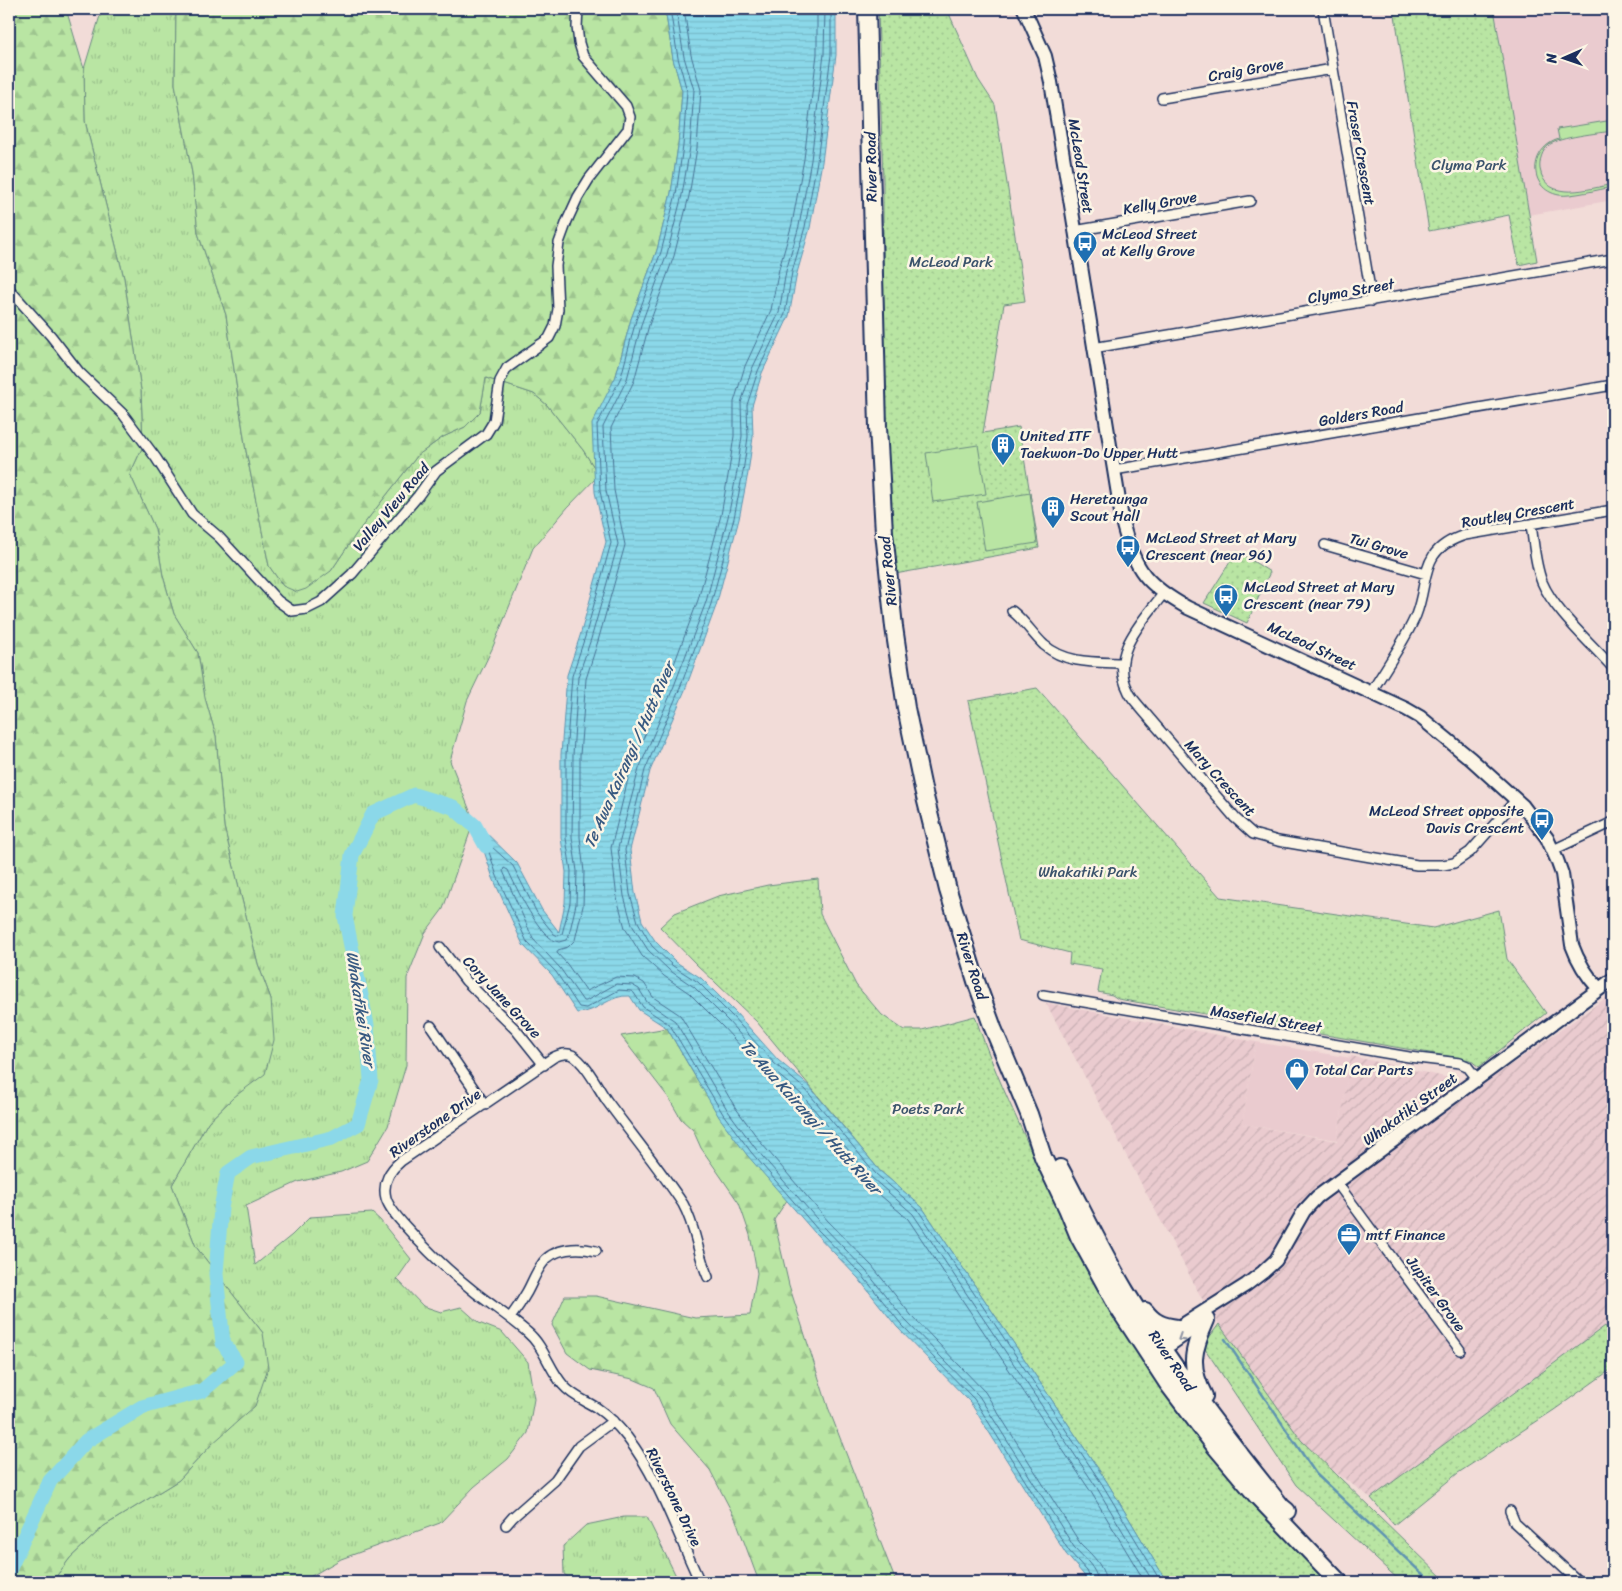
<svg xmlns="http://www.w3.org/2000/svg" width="1622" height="1591" font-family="Sriracha,sans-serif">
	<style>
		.built { fill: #eacbcf }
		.industrial { fill: url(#industrial-furrows) }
		.grass { fill: url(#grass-tufts); stroke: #6a8a80 }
		.forest { fill: url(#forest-firs); stroke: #6a8a80 }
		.park { fill: url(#park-dots); stroke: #6a8a80 }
		.pitch { fill: #b9e5a3; stroke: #6a8a80 }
		.water { fill: url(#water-rules); stroke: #5e94b1 }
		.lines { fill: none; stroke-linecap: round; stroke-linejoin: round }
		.shore { stroke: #487396; stroke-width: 1 }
		.stream { stroke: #5e94b1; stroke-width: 2.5 }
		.river { stroke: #8bd8e9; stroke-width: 15 }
		.street-casing { stroke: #1b2f5e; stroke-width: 12 }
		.secondary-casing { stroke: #1b2f5e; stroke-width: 16 }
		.highway-casing { stroke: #1b2f5e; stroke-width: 20 }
		.street { stroke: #fcf5e5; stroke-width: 9 }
		.secondary { stroke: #fcf5e5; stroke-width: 12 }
		.highway { stroke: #fcf5e5; stroke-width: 16 }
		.oneway { stroke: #8c92a2 }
		.labels { text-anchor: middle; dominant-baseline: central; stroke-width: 5; stroke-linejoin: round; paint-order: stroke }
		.street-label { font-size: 15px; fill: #1b2f5e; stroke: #fcf5e5 }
		.park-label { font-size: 15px; fill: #3b536c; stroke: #fcf5e5 }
		.poi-label { font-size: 15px; fill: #1b2f5e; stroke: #fcf5e5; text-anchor: start }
		.water-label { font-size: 16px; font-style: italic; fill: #375981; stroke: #fcf5e5 }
	</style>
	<defs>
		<pattern id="industrial-furrows" width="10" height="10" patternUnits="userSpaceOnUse" patternTransform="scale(1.25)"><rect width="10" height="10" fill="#eacbcf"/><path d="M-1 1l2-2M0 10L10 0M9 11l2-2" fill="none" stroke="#c8afb4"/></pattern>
		<pattern id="grass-tufts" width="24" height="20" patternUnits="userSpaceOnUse" patternTransform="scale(1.25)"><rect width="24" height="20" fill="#b9e5a3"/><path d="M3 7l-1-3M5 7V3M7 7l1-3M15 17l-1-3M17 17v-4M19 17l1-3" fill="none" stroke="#9ec58f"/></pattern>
		<pattern id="forest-firs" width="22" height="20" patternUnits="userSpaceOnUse" patternTransform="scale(1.25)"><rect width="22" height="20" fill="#b9e5a3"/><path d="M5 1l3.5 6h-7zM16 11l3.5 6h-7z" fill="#9ec58f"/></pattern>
		<pattern id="park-dots" width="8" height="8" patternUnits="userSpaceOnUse" patternTransform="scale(1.25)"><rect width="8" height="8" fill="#b9e5a3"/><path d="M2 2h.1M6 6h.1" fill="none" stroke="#9ec58f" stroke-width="1.8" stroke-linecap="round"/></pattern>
		<pattern id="water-rules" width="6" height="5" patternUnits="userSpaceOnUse" patternTransform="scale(1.25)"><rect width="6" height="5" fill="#8bd8e9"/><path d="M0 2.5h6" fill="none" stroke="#77baca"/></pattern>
	</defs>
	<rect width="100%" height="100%" fill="#f2dcd8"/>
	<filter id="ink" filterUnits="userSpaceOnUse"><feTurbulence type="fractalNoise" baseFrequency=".02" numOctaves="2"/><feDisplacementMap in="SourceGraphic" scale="10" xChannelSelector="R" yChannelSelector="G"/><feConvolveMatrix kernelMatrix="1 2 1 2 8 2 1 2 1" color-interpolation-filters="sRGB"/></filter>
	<g filter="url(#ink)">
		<path class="built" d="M1494 9H1613V200L1529 215Z
			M1256 1042 1351 1058 1337 1140 1242 1124Z"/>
		<path class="industrial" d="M1613 993V1335L1605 1326 1371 1498 1309 1453 1219 1324 1201 1297 1046 1003 1256 1042 1242 1124 1337 1141 1351 1056 1458 1080 1471 1093Z"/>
		<path class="grass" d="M102 9H176L175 84 192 173 198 233 226 315 246 451 269 566 283 586 331 571 356 534 418 455 443 437 465 427 480 412 486 378 534 394 547 405 583 450 599 475 568 507 533 548 492 649 467 701 450 761 474 821 443 909 425 933 407 978 406 1065 388 1126 367 1161 341 1172 298 1182 246 1206 255 1265 292 1235 310 1217 372 1213 380 1220 411 1259 397 1279 423 1306 441 1312 461 1307 479 1323 502 1332 528 1362 534 1399 528 1433 508 1459 474 1487 440 1523 341 1559 301 1582H52L70 1558 104 1526 179 1480 212 1444 263 1333 196 1247 172 1185 208 1122 234 1097 271 999 258 964 224 827 216 736 205 698 198 653 174 614 163 576 155 529 130 474 143 446 141 390 124 278 85 121 84 69Z
			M624 1517H647L679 1582H574L564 1574 563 1546 586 1525Z"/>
		<path class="forest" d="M9 9H66L84 69 85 121 124 278 141 390 143 446 130 474 155 529 163 576 174 614 198 653 205 698 216 736 224 827 258 964 271 999 274 1040 265 1074 234 1097 208 1122 172 1185 196 1247 263 1333 268 1368 255 1406 212 1444 179 1480 104 1526 70 1558 52 1582H9Z
			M176 9H665L673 59 682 91 678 146 671 193 657 250 631 319 605 417 599 475 583 450 547 405 534 394 486 378 480 412 465 427 443 437 418 455 356 534 331 571 306 589 297 592 283 586 269 566 246 451 226 315 198 233 192 173 175 84Z
			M667 1028 696 1078 791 1194 774 1220 789 1285 828 1407 896 1582H759L736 1520 710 1470 670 1424 654 1388 633 1379 590 1370 567 1353 552 1325 565 1296H596L695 1318 750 1315 757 1273 750 1235 739 1203 701 1148 693 1130 681 1119 668 1097 621 1036Z"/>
		<path class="park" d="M878 9H947L978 79 995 105 1025 301 1004 304 983 433 1019 427 1039 548 895 574 887 467 883 317V181Z
			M1394 9H1494L1537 261 1519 265 1509 215 1429 231Z
			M1237 551 1270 572 1247 623 1204 603Z
			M1037 688 1220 897 1433 928 1499 910 1507 959 1546 1013 1479 1067 1470 1060 1118 999 1112 995 1098 992 1102 969 1069 964 1070 953 1019 940 968 701Z
			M818 879 820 914 856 985 882 1015 904 1030H922L975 1016C988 1055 1004 1091 1021 1128 1062 1222 1109 1316 1169 1399 1192 1431 1218 1460 1244 1490 1271 1521 1298 1552 1327 1582H1167L1107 1482 922 1207 880 1171 757 1022 696 964 660 927 675 913 718 896 768 885Z
			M1219 1324 1301 1440 1447 1582H1401L1296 1485 1203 1346Z
			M1605 1326 1613 1335V1368L1554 1410 1458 1473 1394 1525 1371 1498Z"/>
		<path class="pitch" d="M1613 120V131C1599 133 1559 137 1549 145 1542 150 1539 161 1540 169 1546 204 1591 188 1613 184V187C1600 189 1571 197 1559 195 1527 189 1529 148 1559 139L1557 129Z
			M978 445 986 494 933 502 926 453Z
			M1030 493 1037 543 985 551 977 502Z"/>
		<path class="water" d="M665 9H836V55L822 162 810 228 797 273 789 316 762 373 752 406 753 437 748 473 739 519 716 606 685 690 650 771 630 850 635 893 642 921 656 942 676 962 701 978 736 1013 778 1060 809 1086 880 1171 922 1207 1107 1482 1167 1582H1088L1083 1574 1066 1554 970 1402 897 1327 858 1278 815 1233 747 1155 719 1117 667 1028 639 1010 630 996C610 994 597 1013 577 1013L552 975 523 945 493 878 474 821 517 863 542 910 559 932 565 903 566 872 561 838V754L567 675 580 636 606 542 595 492 592 424 616 376 631 319 657 250 671 193 678 146 682 91 673 59Z"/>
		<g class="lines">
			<path class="shore" d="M670 9 678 58 687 91 683 146 676 194 661 252 636 320 621 377 597 425 600 491 611 543 585 637 572 676 566 755V838L571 871 570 903 562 934 558 936 554 934 537 913 513 866 492 847H489L488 849 497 876 527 942 556 972 579 1007 586 1008 619 990 631 991 634 993 643 1007 670 1025 723 1114 751 1152 818 1230 862 1275 901 1324 974 1399 1069 1551 1087 1571 1092 1582
				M676 9 684 57 694 90 690 147 682 195 667 254 642 322 627 379 603 427 606 491 618 544 591 639 578 677 573 755 572 837 577 871 576 904 569 935 566 940 559 942C540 940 516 887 508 870L504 868 503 871 533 939 560 968 583 1001H586L616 984 632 985 639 989 647 1002 675 1021 728 1111 756 1149 823 1226 866 1271 905 1320 979 1396 1074 1547C1083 1557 1097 1568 1098 1582
				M684 9 691 55 701 90 697 148 689 196 674 256 649 325 634 381 611 428 614 490 625 545 598 641 586 679 580 755V837L584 872 583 906 575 940 568 947 558 950 557 953 567 964 586 991 616 977 635 978 644 983 653 997 680 1015 735 1107 762 1144 828 1221 872 1266 911 1315 985 1392 1080 1543C1091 1554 1105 1566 1105 1582
				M817 9V54L804 159 792 224 779 269 771 310 745 366 734 402V436L729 470 721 515 698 600 667 683 631 767 611 848 617 898 625 928 642 956 664 976 689 993 722 1026 765 1073 796 1099 866 1183 908 1219 1091 1492 1145 1582
				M825 9 824 54 811 160 799 226 786 271 779 313 752 369 741 403 742 436 737 471 728 517 706 602 674 686 639 769 618 848 624 896 632 925 648 950 669 970 694 987 728 1021 770 1068 801 1094 872 1178 913 1214 1097 1488 1153 1582
				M831 9V55L817 161 805 227 792 272 785 314 758 371 747 405 748 437 743 472 734 518 711 604 680 688 645 770 625 850 630 894 638 922 652 946 673 966 698 982 732 1016 774 1063 806 1090 876 1174 918 1210 1102 1484 1161 1582"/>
			<path class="stream" d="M1225 1339 1316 1474 1431 1582"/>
			<path class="river" d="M9 1570 50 1481 86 1441 142 1407 202 1391 236 1362 223 1343 216 1274 221 1208 228 1173 251 1157 332 1138 358 1124 371 1080 367 1025 345 916 352 855 373 814 414 795 453 807 475 826 486 846"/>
			<defs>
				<path id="street" d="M1323 9 1372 301
					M1162 98 1333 69
					M1074 231 1250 201
					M9 289 51 336 79 372 123 414 156 458 192 514 219 537 278 601 292 611 307 609 321 602 352 574 418 496 436 471 486 434 494 421 500 381 507 368 541 344 549 338 555 326 558 309 556 266 559 243 567 221 578 197 589 179 628 129 630 117 626 106 583 56 579 43 577 27 578 9
					M1093 348 1613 259
					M1114 470 1613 385
					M1531 525C1534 544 1535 564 1542 582 1554 611 1592 644 1613 668
					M1325 545 1426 574
					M1163 594C1143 621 1109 653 1128 690 1130 696 1135 701 1139 706L1235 818 1253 834 1278 841 1417 865H1443L1454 863 1470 852 1516 800
					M1012 611C1025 621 1033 635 1044 645 1066 664 1095 662 1122 663
					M1372 691C1385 669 1406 639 1416 615 1430 578 1418 550 1465 535L1613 510
					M1553 850 1613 822
					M440 947 466 981 516 1030 544 1065
					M1043 995 1409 1057 1460 1063 1467 1066 1478 1080
					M431 1026 485 1105
					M1337 1183 1460 1350
					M510 1318C516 1310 522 1301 527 1292 532 1283 536 1272 542 1264 553 1247 579 1247 596 1251
					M1510 1511 1515 1523 1579 1582
					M506 1525 513 1517 555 1480 579 1446 613 1421
					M700 1582C677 1534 660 1480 627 1437 619 1427 609 1416 597 1408 586 1401 572 1396 563 1385 549 1369 544 1346 527 1332 511 1318 493 1306 476 1293 452 1274 428 1252 407 1228 400 1220 389 1209 386 1198 382 1183 390 1170 401 1161L554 1057C560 1054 566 1052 572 1055 586 1063 598 1088 607 1101 632 1135 660 1169 683 1204 696 1227 697 1253 708 1277"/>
				<path id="secondary" d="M1024 9 1045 56 1051 82 1123 525C1135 571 1147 585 1188 608L1406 709 1420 717 1471 759 1523 806 1547 838 1557 860 1562 874 1572 945C1578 962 1587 976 1599 989
					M1161 1347 1165 1336 1246 1285 1263 1272 1276 1260 1304 1211 1317 1197 1613 979
					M1161 1347 1171 1344 1206 1320"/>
				<path id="highway" d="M867 9 878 427 884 532 894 627 906 708 923 789 948 890 976 981 993 1028 1029 1114 1043 1157 1067 1208 1079 1237 1117 1306 1168 1384 1214 1445 1257 1496 1339 1582
					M1060 1168C1082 1209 1102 1252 1126 1292 1172 1368 1226 1438 1282 1507L1287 1511
					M1145 1311C1154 1323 1162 1326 1177 1328
					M1204 1396C1188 1366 1193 1349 1206 1320"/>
			</defs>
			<use href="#street" class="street-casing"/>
			<use href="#secondary" class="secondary-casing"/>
			<use href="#highway" class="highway-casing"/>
			<use href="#street" class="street"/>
			<use href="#secondary" class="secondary"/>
			<use href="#highway" class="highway"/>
		</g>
		<defs><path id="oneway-chevron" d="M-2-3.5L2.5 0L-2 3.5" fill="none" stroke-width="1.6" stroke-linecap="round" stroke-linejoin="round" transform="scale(1.25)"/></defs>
		<use class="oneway" href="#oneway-chevron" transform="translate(1181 1338) rotate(147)"/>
	</g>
	<defs>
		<symbol id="bus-pin" viewBox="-11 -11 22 30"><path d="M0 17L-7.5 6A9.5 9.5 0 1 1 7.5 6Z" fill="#1f6fb2" stroke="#fcf5e5"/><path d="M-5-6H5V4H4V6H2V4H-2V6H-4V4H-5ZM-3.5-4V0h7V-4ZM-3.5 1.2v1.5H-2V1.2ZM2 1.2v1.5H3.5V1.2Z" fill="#fff"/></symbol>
		<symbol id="building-pin" viewBox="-11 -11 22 30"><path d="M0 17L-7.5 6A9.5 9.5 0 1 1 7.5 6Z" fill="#1f6fb2" stroke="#fcf5e5"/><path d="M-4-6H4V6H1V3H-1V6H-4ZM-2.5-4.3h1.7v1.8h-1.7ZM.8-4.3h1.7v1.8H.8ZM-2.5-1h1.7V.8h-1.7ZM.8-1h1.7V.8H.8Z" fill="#fff"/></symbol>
		<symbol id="shop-pin" viewBox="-11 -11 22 30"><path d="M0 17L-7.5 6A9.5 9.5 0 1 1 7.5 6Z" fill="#1f6fb2" stroke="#fcf5e5"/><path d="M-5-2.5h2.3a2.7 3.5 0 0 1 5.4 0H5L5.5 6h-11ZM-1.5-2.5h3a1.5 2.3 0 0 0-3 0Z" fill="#fff"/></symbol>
		<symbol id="office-pin" viewBox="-11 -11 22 30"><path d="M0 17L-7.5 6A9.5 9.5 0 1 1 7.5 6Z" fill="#1f6fb2" stroke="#fcf5e5"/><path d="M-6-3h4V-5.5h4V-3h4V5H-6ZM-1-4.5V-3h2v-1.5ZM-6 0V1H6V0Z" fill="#fff"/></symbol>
	</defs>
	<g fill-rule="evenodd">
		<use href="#bus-pin" x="1071" y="229" width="28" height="38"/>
		<use href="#building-pin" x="989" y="431" width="28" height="38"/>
		<use href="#building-pin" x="1039" y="494" width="28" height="38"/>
		<use href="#bus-pin" x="1114" y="533" width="28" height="38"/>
		<use href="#bus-pin" x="1212" y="582" width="28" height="38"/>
		<use href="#bus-pin" x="1528" y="806" width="28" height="38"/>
		<use href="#shop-pin" x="1283" y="1056" width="28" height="38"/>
		<use href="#office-pin" x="1335" y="1221" width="28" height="38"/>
	</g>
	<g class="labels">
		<g class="street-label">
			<text transform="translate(1246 70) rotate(-10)">Craig Grove</text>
			<text transform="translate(1361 153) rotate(80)">Fraser Crescent</text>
			<text transform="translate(1081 166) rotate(81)">McLeod Street</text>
			<text transform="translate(871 167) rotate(-91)">River Road</text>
			<text transform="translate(1160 203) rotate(-10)">Kelly Grove</text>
			<text transform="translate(1351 291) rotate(-10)">Clyma Street</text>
			<text transform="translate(1361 414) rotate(-10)">Golders Road</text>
			<text transform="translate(391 507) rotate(-50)">Valley View Road</text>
			<text transform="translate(1518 513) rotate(-10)">Routley Crescent</text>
			<text transform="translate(1379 546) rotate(16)">Tui Grove</text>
			<text transform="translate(888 571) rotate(-96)">River Road</text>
			<text transform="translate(1312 646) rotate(25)">McLeod Street</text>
			<text transform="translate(1220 778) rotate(48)">Mary Crescent</text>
			<text transform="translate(972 966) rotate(72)">River Road</text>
			<text transform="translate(502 997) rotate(47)">Cory Jane Grove</text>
			<text transform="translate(1266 1019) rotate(9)">Masefield Street</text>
			<text transform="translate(1410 1109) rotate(-36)">Whakatiki Street</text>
			<text transform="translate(435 1123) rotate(-35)">Riverstone Drive</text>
			<text transform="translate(1436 1294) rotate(54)">Jupiter Grove</text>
			<text transform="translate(1172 1361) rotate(56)">River Road</text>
			<text transform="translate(674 1497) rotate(64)">Riverstone Drive</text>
		</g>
		<g class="park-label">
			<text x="1469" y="165">Clyma Park</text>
			<text x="951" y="262">McLeod Park</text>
			<text x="1088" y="872">Whakatiki Park</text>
			<text x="928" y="1109">Poets Park</text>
		</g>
		<g class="poi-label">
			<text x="1102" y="234">McLeod Street<tspan x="1102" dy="17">at Kelly Grove</tspan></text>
			<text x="1020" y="436">United ITF<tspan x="1020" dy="17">Taekwon-Do Upper Hutt</tspan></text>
			<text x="1070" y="499">Heretaunga<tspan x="1070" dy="17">Scout Hall</tspan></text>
			<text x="1146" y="538">McLeod Street at Mary<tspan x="1146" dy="17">Crescent (near 96)</tspan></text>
			<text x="1244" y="587">McLeod Street at Mary<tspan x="1244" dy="17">Crescent (near 79)</tspan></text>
			<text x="1524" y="811" text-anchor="end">McLeod Street opposite<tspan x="1524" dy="17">Davis Crescent</tspan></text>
			<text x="1314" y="1070">Total Car Parts</text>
			<text x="1366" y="1235">mtf Finance</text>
		</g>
		<g class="water-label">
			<text transform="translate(629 755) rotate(-66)">Te Awa Kairangi / Hutt River</text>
			<text transform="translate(361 1009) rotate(81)">Whakatīkei River</text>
			<text transform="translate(811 1117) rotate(48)">Te Awa Kairangi / Hutt River</text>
		</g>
	</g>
	<rect width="1622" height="1591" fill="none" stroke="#fcf5e5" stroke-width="30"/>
	<rect x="15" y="15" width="1592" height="1561" fill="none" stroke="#1b2f5e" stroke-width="2" filter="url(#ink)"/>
	<g transform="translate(1564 58) rotate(268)" stroke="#fcf5e5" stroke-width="4" paint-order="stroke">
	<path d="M0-4L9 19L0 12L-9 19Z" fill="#1b2f5e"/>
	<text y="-8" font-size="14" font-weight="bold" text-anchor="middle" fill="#1b2f5e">N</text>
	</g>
</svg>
